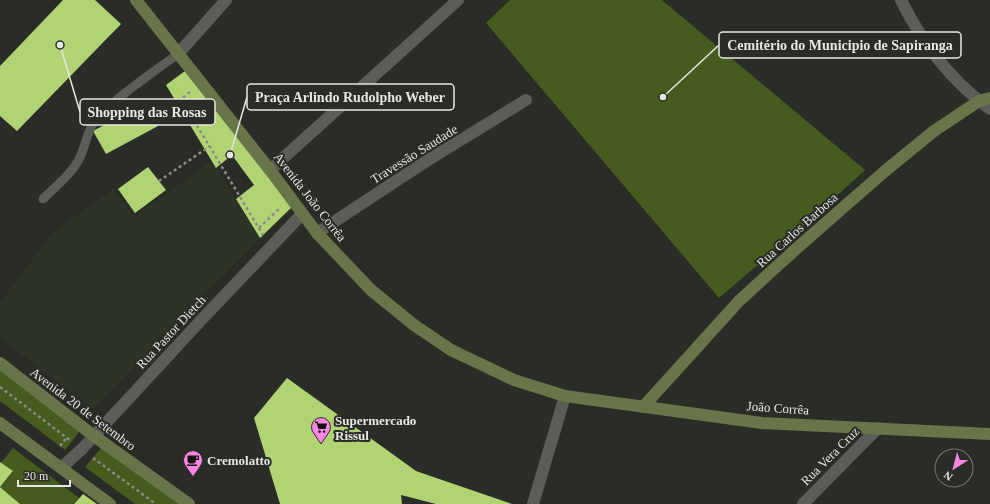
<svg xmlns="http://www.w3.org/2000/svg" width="990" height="504" font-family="'Times New Roman',serif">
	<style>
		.built { fill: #2e3328 }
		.green { fill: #465b1d }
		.building { fill: #b0d373 }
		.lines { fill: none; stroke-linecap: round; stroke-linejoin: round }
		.path { stroke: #8a8c88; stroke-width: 2.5; stroke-dasharray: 3 3; stroke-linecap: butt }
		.lane { stroke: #5b5d57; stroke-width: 9 }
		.street { stroke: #5b5d57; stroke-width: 12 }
		.secondary { stroke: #687549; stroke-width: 12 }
		.labels { text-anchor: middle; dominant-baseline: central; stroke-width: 4; stroke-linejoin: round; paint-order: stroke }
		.street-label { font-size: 13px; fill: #e6e7e4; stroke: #2a2c27 }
		.poi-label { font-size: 13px; font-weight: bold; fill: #e6e7e4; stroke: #2a2c27; text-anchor: start }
		.leader { fill: none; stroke: #e6e7e4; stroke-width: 1.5 }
		.callout-dot { fill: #e6e7e4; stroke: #2a2c27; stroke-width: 1.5 }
		.callout { fill: #2a2c27; stroke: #e6e7e4; stroke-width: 1.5 }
		.callout-label { font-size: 14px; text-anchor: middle; font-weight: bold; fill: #e6e7e4 }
	</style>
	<rect width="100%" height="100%" fill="#2a2c27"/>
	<path class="built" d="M212 161 260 238 93 409 0 338V302L53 232 113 189 134 217Z"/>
	<path class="green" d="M510 0H662L865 170 816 215 719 298 486 23Z
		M0 370 80 431 65 450 0 401Z
		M102 447 181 504H135L85 467Z
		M13 448 79 498 73 504H20L0 487 13 472 1 463Z"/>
	<path class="building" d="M63 0H95L121 24 17 131 0 116V66Z
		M185 71 292 207 260 238 236 199 254 185 232 155 216 168 166 85Z
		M146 103 158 126 106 154 93 131Z
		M148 167 166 190 135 213 118 189Z
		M287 378 416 471 512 504H436L401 495 402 504H280L254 418Z
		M0 462 13 471 0 487 20 504H0Z
		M83 494 97 504H74Z"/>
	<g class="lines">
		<path class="path" d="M190 92 181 99 263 235
			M152 114 181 99
			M159 181 210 146
			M259 228 280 208
			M0 387 71 441
			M60 446 67 437
			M93 458 156 504"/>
		<path class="lane" d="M43 199C56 186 74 172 81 155 86 144 87 131 95 121 117 96 151 74 178 54"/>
		<path class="street" d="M901 0C923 44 950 80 990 109
			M178 54 226 0
			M270 170 458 0
			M317 233 425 162 526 100
			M61 468 82 449 204 317 302 214
			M533 504 565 396
			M803 504 878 428"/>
		<path class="secondary" d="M136 0 270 170 317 233 371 290 414 325 451 350 514 380 565 396 762 423 990 434
			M0 363 94 436 189 504
			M643 407 739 301 797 248 885 171 934 131 979 101 990 98
			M0 423 110 504"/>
	</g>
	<defs>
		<symbol id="supermarket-pin" viewBox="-11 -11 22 30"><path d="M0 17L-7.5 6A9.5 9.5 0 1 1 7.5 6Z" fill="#fc86e4" stroke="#2a2c27"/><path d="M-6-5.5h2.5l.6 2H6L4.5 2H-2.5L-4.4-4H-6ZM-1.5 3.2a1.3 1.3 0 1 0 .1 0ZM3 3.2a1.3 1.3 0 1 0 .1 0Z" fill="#111"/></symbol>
		<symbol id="cafe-pin" viewBox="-11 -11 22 30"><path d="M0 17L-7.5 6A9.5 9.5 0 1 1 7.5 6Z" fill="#fc86e4" stroke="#2a2c27"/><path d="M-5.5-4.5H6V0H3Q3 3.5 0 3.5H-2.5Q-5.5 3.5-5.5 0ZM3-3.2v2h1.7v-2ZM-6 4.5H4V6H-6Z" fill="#111"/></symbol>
	</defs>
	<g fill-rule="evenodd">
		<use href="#supermarket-pin" x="310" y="416" width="22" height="30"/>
		<use href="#cafe-pin" x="182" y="449" width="22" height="30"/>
	</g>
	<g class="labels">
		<g class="street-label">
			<text transform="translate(414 154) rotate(-32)">Travessão Saudade</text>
			<text transform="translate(310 197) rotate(52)">Avenida João Corrêa</text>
			<text transform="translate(797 230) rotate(-42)">Rua Carlos Barbosa</text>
			<text transform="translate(171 332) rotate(-47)">Rua Pastor Dietch</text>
			<text transform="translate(778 408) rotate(4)">João Corrêa</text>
			<text transform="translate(83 409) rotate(37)">Avenida 20 de Setembro</text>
			<text transform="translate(830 456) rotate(-45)">Rua Vera Cruz</text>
		</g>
		<g class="poi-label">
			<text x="335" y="420">Supermercado<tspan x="335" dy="15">Rissul</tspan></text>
			<text x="207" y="460">Cremolatto</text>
		</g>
	</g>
	<path class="leader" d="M663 97L719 45M230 155L247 97M60 45L80 112"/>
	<g class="callout-dot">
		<circle cx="663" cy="97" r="4"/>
		<circle cx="230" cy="155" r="4"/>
		<circle cx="60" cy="45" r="4"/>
	</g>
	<g class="callout">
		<rect x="719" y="32" width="242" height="26" rx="4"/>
		<rect x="247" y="84" width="207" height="26" rx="4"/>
		<rect x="80" y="99" width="135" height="26" rx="4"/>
	</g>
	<g class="callout-label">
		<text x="840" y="50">Cemitério do Municipio de Sapiranga</text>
		<text x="350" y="102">Praça Arlindo Rudolpho Weber</text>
		<text x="147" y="117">Shopping das Rosas</text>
	</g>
	<g transform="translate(954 468) rotate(216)"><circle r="19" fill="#2a2c27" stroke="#757773"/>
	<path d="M0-3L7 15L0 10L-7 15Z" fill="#fc86e4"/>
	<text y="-6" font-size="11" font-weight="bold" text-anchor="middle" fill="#e6e7e4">N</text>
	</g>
	<path d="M18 480v6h52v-6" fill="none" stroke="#e6e7e4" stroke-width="2"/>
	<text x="24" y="480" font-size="12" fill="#e6e7e4" stroke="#2a2c27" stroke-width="3" paint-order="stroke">20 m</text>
</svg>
